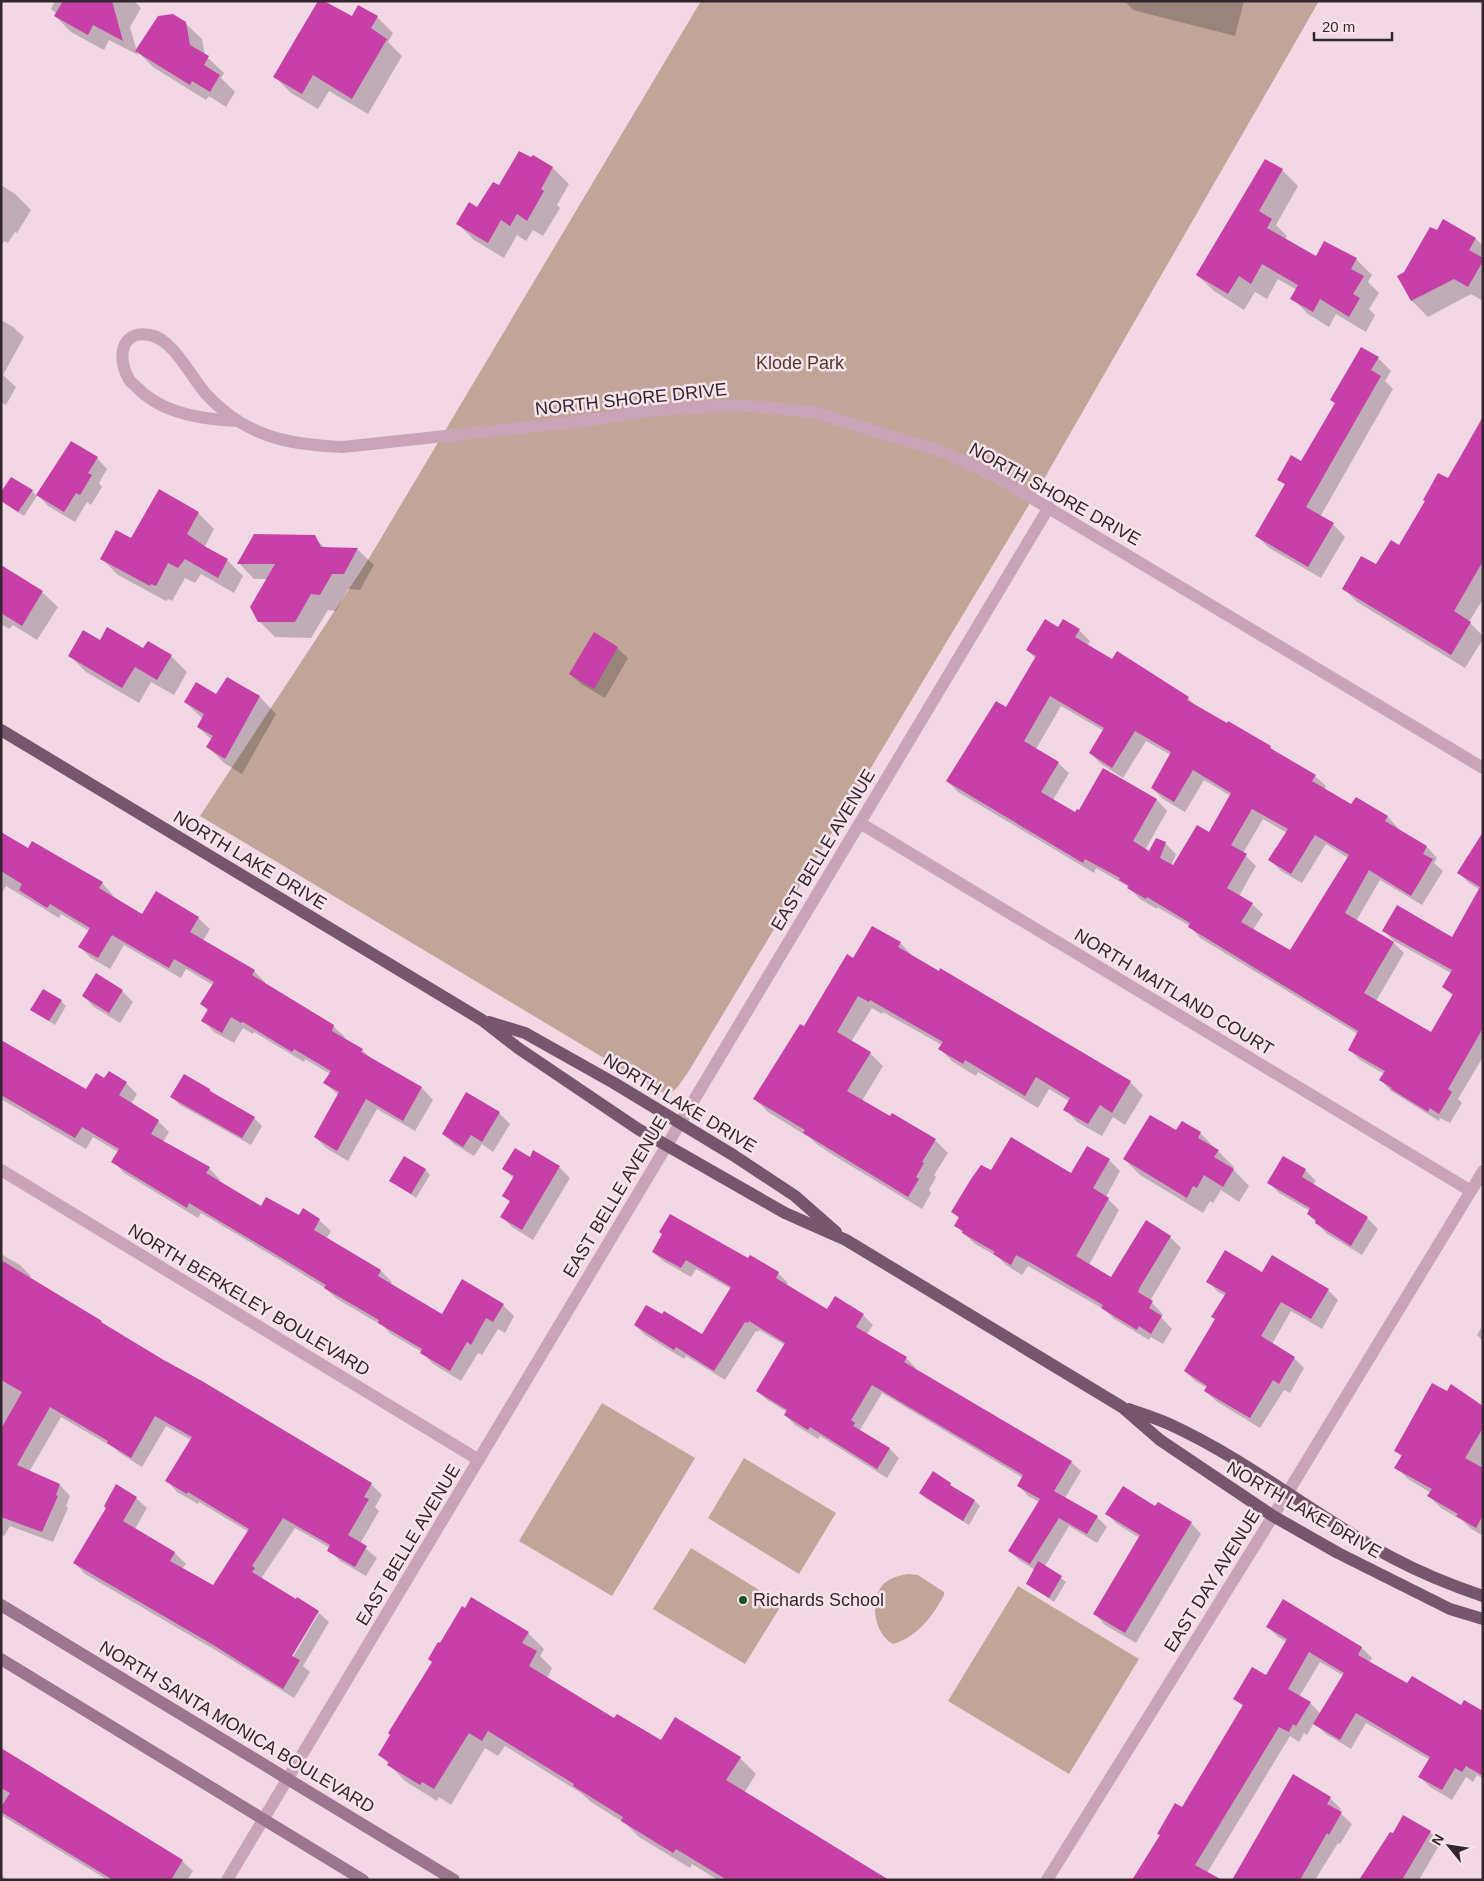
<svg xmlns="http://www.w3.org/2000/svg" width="1484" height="1881" font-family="Helvetica,sans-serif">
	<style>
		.green { fill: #c0a598 }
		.shadow { fill: #0003; fill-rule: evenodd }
		.building { fill: #c740a7; fill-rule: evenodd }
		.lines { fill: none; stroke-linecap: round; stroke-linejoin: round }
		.street { stroke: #c9a4b8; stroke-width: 12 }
		.secondary { stroke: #9c758e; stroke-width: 12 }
		.primary { stroke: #76566c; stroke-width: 12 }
		.poi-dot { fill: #1b551f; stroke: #f9e4ed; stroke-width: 2 }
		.labels { text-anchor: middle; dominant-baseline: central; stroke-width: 5; stroke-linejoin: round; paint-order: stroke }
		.park-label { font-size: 18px; fill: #523829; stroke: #f9e4ed }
		.street-label { font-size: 18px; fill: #34262f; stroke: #f9e4ed }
		.poi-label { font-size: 18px; fill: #34262f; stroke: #f9e4ed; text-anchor: start }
	</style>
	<rect width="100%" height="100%" fill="#f1d8e4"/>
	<path class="green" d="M701 1H1319L1033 498 687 1074C678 1085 675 1097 659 1091L200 816 368 560Z
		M602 1403 695 1458 612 1596 519 1541Z
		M744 1458 836 1513 799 1574 708 1518Z
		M691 1548 782 1604 745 1664 653 1609Z
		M908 1574 918 1575 944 1592V1595C933 1616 917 1637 893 1644 873 1634 868 1595 886 1582 893 1577 901 1575 908 1574Z
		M1018 1586 1139 1659 1069 1774 948 1701Z"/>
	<path class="shadow" d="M55 1H134L141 8 130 27 138 55 109 40 104 50 71 32 55 16 57 14 51 9Z
		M1125 1H1244L1235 36 1133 10Z
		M377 17 393 33 388 42 402 56 368 114 329 91 318 109 291 93 275 77 353 18Z
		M185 23 202 39 205 55 224 73 221 78 235 92 226 107 209 96 206 100 153 67 137 51Z
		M533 157 553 168 569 184 557 205 560 208 543 236 533 230 526 241 517 235 504 258 474 240 458 224 478 209Z
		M1282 170 1298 186 1276 225 1287 236 1285 240 1316 257 1325 242 1356 259 1372 275 1368 282 1379 293 1369 309 1375 315 1366 332 1336 314 1329 327 1308 314 1292 298 1297 290 1278 279 1267 299 1255 292 1244 310 1214 291 1197 275Z
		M1 185 15 194 31 210 17 233 15 232 8 243 4 241 1 246Z
		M1444 221 1476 239 1483 246V301L1471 294 1428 317 1412 301 1399 277 1405 272 1437 232Z
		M1 320 13 327 24 337 3 375 16 387 6 405 1 402Z
		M1361 349 1378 358 1391 371 1385 381 1393 389 1320 517 1333 524 1345 537 1321 578 1269 548 1257 536 1286 486 1279 479 1302 462 1335 404 1332 400Z
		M1483 416V459L1469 441Z
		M97 458 107 469 99 483 102 487 91 505 87 502 75 522 48 506 38 495Z
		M32 491 37 496 24 516 1 501V494Z
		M1483 500V599L1469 622 1483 636V639L1465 668 1357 602 1343 588 1376 566 1400 547Z
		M198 513 214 529 204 548 227 560 243 576 234 593 201 574 195 583 185 578 172 601 168 599 166 601 118 575 102 559 132 539Z
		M314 537 326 549 358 550 374 565 360 590 348 589 336 611 328 610 311 638 275 637 259 621 268 579H254L239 563Z
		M1 567 42 592 58 607 37 640 13 625 9 629 1 624Z
		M1063 621 1079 630 1090 641 1087 646 1113 661 1188 698 1199 709 1270 747 1277 754 1315 776 1326 786 1324 790 1352 806 1356 798 1388 817 1398 828 1397 830 1427 847 1437 858 1434 863 1443 871 1422 905 1380 880 1356 921 1394 943 1404 953 1376 1001 1431 1033 1453 996 1443 987 1451 973 1394 941 1383 930 1453 939 1480 890 1469 883 1459 873 1483 854V1057L1458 1099 1462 1103 1450 1123 1440 1118 1439 1121 1391 1091 1381 1080 1384 1074 1360 1060 1349 1049 1358 1034 1200 938 1190 926 1157 907V909L1140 899 1127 886 1096 868 1094 873 958 792 947 781 1006 709 1036 659 1027 650 1058 628ZM1061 706 1104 731 1090 753 1101 764 1123 778 1146 741 1171 755 1152 788 1163 799 1185 812 1204 780 1231 796 1209 833 1170 869 1176 854 1165 843 1149 853 1145 850 1167 811 1157 800 1104 769 1079 812 1076 814 1053 800 1069 773 1058 763 1036 749ZM1263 819 1287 833 1270 860 1281 871 1302 883 1326 844 1348 858 1290 952 1253 930 1263 914 1252 904 1239 896 1256 866 1243 853Z
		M100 642 171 656 187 672 174 695 151 682 139 703 86 672 70 656Z
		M617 648 628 658 605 698 581 684 570 674Z
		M227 679 260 697 276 714 242 774 224 763 208 747 212 740 198 727 203 719 185 702 217 695Z
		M1 833 28 850 102 883 113 895 111 897 143 916 198 918 210 929 203 941 254 971 265 982 264 984 333 1026 345 1037 344 1039 362 1050 373 1060 422 1088 433 1100 415 1131 377 1109 348 1161 326 1148 315 1137 338 1095 325 1083 330 1074 305 1059 304 1062 254 1032 253 1034 243 1028 234 1043 214 1032 203 1020 208 1011 201 1004 213 985 186 969 181 978 124 945 110 969 91 958 80 947 89 931 61 914 59 918 6 886 1 894Z
		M900 943 913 956 1130 1082 1143 1095 1125 1125 1113 1117 1102 1136 1077 1122 1065 1109 1069 1101 1049 1089 1038 1108 978 1072 976 1076 953 1062 940 1049 942 1045 883 1012 882 1014 872 1008 851 1042 870 1053 883 1066 862 1101 935 1140 948 1153 934 1175 936 1177 929 1190 931 1193 922 1209 833 1155 818 1145 810 1138 768 1112 755 1099 853 959Z
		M96 975 122 991 133 1002 120 1023 94 1007 83 996Z
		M61 1001 66 1006 55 1025 31 1010Z
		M1 1041 86 1090 105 1080 126 1083 137 1094 131 1104 158 1121 169 1132 163 1142 209 1168 220 1180 219 1182 261 1208 319 1220 331 1231 326 1239 381 1271 392 1282 390 1285 442 1316 503 1305 514 1316 505 1333 498 1329 482 1355 478 1353 461 1381 433 1364 422 1352 391 1334 383 1326 337 1299 325 1288 278 1259 201 1213 198 1218 124 1173 113 1161 118 1152 93 1137 86 1149 1 1099Z
		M210 1090 214 1095 254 1118 262 1126 251 1145 180 1105 172 1097Z
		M499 1113 510 1124 493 1152 482 1144 474 1156 454 1144 443 1134Z
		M1182 1123 1200 1133 1234 1167 1233 1169 1249 1186 1239 1202 1221 1190 1213 1203 1210 1201 1203 1213 1140 1175 1124 1159 1177 1132Z
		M530 1158 559 1167 570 1178 533 1240 512 1227 502 1217 511 1203 504 1196 514 1179 504 1169Z
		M1109 1160 1120 1171 1106 1197 1119 1210 1089 1265 1112 1279 1170 1237 1181 1248 1150 1301 1163 1314 1161 1317 1172 1329 1163 1344 1151 1337 1149 1340 1114 1319 1105 1310 1028 1266 1022 1275 1006 1265 998 1257 975 1244 956 1226 960 1219 953 1212 991 1172 1072 1174Z
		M426 1170 430 1175 416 1198 391 1181Z
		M1305 1170 1316 1181 1313 1185 1367 1218 1378 1229 1362 1255 1327 1234 1308 1214 1310 1211 1279 1193 1269 1183Z
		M653 1252 749 1260 751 1256 778 1273 788 1283 786 1286 828 1311 863 1315 873 1325 866 1335 906 1358 916 1368 914 1370 1071 1462 1081 1471 1065 1498 1097 1517 1107 1527 1097 1543 1069 1526 1045 1566 1066 1582 1054 1602 1027 1583 1035 1570 1019 1560 1009 1551 1039 1502 1028 1496 1019 1486 1023 1478 882 1393 860 1430 890 1449 899 1458 887 1478 820 1436 818 1439 795 1425 785 1415 787 1412 767 1400 757 1391 785 1345 759 1330 758 1332 756 1331 725 1380 686 1356 684 1359 645 1335 635 1325 702 1336 731 1289 696 1269 691 1277 663 1261Z
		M1 1254 20 1265 31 1276 30 1278 101 1322 106 1326 371 1484 382 1495 375 1507 379 1511 360 1544 377 1558 366 1576 340 1561 329 1550 330 1548 295 1528 262 1577 264 1581 296 1601 318 1612 329 1622 303 1666 310 1672 294 1698 227 1657 85 1574 75 1563 136 1498 147 1508 135 1529 175 1553 186 1564 182 1569 214 1587 249 1532 199 1502 198 1504 177 1492 167 1481 191 1440 166 1426 142 1467 120 1453 114 1448 61 1417 29 1472 60 1485 70 1496 66 1506 68 1508 53 1542 10 1526 4 1536 1 1534ZM316 1613H319L290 1662 288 1660Z
		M1262 1274 1328 1290 1338 1300 1322 1329 1291 1311 1272 1344 1294 1358 1304 1368 1290 1393 1284 1390 1260 1428 1216 1401 1205 1391 1207 1388 1195 1381 1185 1371 1216 1320 1226 1296 1218 1292 1208 1281Z
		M1483 1325V1341L1477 1335Z
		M1451 1385 1483 1407V1536L1470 1528 1463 1521 1441 1508 1429 1496 1431 1493 1408 1479 1396 1467 1402 1457 1396 1451 1447 1393Z
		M950 1484 955 1490 975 1501 980 1506 969 1525 925 1498 920 1493Z
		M1155 1507 1191 1523 1201 1534 1136 1643 1105 1625 1095 1614 1140 1538 1117 1524 1107 1514Z
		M1283 1600 1362 1648 1372 1658 1369 1663 1408 1685 1461 1706 1483 1712V1779L1477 1775 1473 1782 1466 1777 1452 1800 1430 1787 1420 1777 1430 1760 1366 1723 1351 1749 1326 1734 1314 1723 1307 1735 1304 1733 1299 1742 1290 1736 1207 1873 1134 1880 1183 1809 1244 1707 1235 1699 1266 1677 1287 1642 1278 1637 1268 1627ZM1320 1662 1344 1676 1321 1714 1310 1703 1299 1697Z
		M463 1608 528 1633 544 1649 540 1656 552 1668 547 1678 615 1720 661 1742 740 1758 756 1774 744 1793 887 1880H718L692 1864 690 1868 639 1837 626 1824 591 1802 581 1793 505 1746 498 1756 485 1748 451 1805 439 1797 437 1801 405 1781 380 1755 433 1662 429 1659Z
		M1 1750 182 1861 193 1871 187 1880H111L107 1877 106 1879 1 1815Z
		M1330 1798 1341 1809 1339 1812 1352 1824 1340 1844 1338 1843 1315 1880H1234Z
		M1430 1832 1441 1842 1419 1880H1362Z
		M1 1875 8 1880H1Z"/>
	<path class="building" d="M63 1H112L123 41 93 25 88 35 54 16Z
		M318 1H324L352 16 358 5 378 16 371 28 387 39 352 99 313 75 302 94 273 77Z
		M173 14 186 22 190 45 209 56 204 65 220 75 210 92 192 81 190 85 135 51 158 16Z
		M519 151 531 157 533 155 553 167 541 189 544 191 527 221 517 214 510 226 501 220 488 243 456 224 469 202 477 207 493 182 499 185Z
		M1265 159 1283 169 1259 211 1272 219 1267 228 1316 256 1324 241 1357 258 1351 269 1364 276 1353 294 1360 298 1349 317 1320 299 1313 312 1290 299 1298 285 1262 264 1251 284 1239 276 1228 294 1196 275Z
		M1443 219 1476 238 1469 250 1483 258V261L1468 287 1454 279 1411 301 1397 276 1404 272 1430 227 1437 230Z
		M1361 347 1379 357 1371 370 1381 376 1306 507 1334 523 1308 567 1255 536 1285 484 1277 480 1291 455 1301 461 1335 403 1330 400Z
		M1483 417V561L1454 611 1471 622 1451 655 1342 589 1361 556 1376 564 1391 540 1399 545 1425 501 1423 500 1438 473 1448 478Z
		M71 441 98 457 88 473 92 475 80 495 76 493 64 512 36 495Z
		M11 477 33 490 18 512 1 501V492Z
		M159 489 199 512 187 534 206 547 228 559 218 578 185 559 178 568 168 563 156 586 151 584 150 586 100 559 116 530 131 538Z
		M254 534 315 535 321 547 358 548 344 574H332L320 595 311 594 295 622H258L250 607 275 564H237Z
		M1 565 43 591 22 626 1 613Z
		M1045 619 1058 627 1063 619 1080 629 1075 637 1112 659 1117 651 1189 697 1187 700 1227 723 1228 721 1271 746 1270 748 1316 775 1312 781 1351 804 1356 797 1388 816 1385 821 1427 846 1423 854 1433 859 1411 896 1369 870 1345 913 1394 942 1364 993 1431 1032 1453 994 1442 987 1452 970 1382 931 1397 905 1452 937 1480 887 1457 873 1483 832V1028L1448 1089 1452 1092 1439 1114 1430 1108 1428 1112 1391 1089 1392 1088 1379 1080 1385 1071 1348 1050 1358 1031 1188 927 1190 923 1147 897 1146 899 1127 888 1129 886 1119 880 1120 878 1085 859 1083 863 946 781 996 701 1006 707 1036 656 1026 650ZM1050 696 1104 728 1089 753 1112 768 1135 731 1171 752 1151 788 1174 802 1193 770 1231 793 1209 832 1197 825 1173 865 1160 858 1166 842 1156 838 1149 851 1133 841 1157 799 1103 768 1079 810 1077 809 1075 812 1041 792 1059 762 1024 741ZM1252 809 1288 829 1268 860 1291 874 1315 835 1349 855 1290 950 1241 922 1253 903 1227 888 1247 854 1231 845Z
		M107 627 143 648 148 641 172 655 157 680 135 667 122 688 68 656 83 630 100 640Z
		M594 632 618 647 594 689 569 674Z
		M227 677 260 696 225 759 206 747 213 736 197 727 204 714 184 702 196 682 216 694Z
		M1 832 28 848 32 841 82 870 103 882 99 888 142 914 156 891 199 917 190 932 255 970 252 975 334 1025 332 1031 363 1049 361 1052 422 1087 403 1121 366 1099 337 1151 314 1137 339 1092 323 1083 331 1071 294 1049 292 1052 243 1022 241 1023 231 1017 222 1033 201 1021 208 1009 200 1004 214 982 174 959 169 968 112 935 98 958 78 947 90 928 50 904 47 908 19 890 22 884 1 871Z
		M872 926 901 942 898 947 939 971 940 968 1131 1081 1112 1113 1100 1105 1088 1124 1063 1110 1070 1098 1036 1077 1025 1096 965 1060 963 1064 938 1049 943 1042 870 1000 869 1002 858 996 837 1032 871 1052 847 1091 890 1116 892 1113 936 1139 922 1162 924 1163 916 1177 919 1179 908 1197 818 1142 803 1133 805 1130 753 1099 800 1024 804 1026 847 954 853 958Z
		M96 973 123 990 109 1013 82 996Z
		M43 989 62 1000 49 1021 30 1010Z
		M1 1040 86 1089 96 1073 104 1078 109 1071 127 1082 119 1095 159 1120 151 1134 210 1167 206 1173 261 1206 266 1197 299 1215 303 1208 320 1219 314 1230 381 1270 378 1276 442 1314 462 1279 504 1304 493 1322 486 1318 471 1345 467 1342 450 1371 420 1353 422 1349 378 1323 379 1320 324 1288 326 1285 265 1248 189 1203 187 1208 111 1162 119 1149 82 1127 75 1138 1 1095Z
		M184 1074 210 1089V1091L255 1117 242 1138 170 1097Z
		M466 1092 500 1112 482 1142 471 1135 463 1147 442 1134Z
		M1150 1115 1176 1130 1182 1121 1201 1132 1198 1138 1219 1150 1214 1157 1234 1169 1223 1187 1204 1175 1197 1188 1193 1186 1187 1198 1123 1159Z
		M1011 1137 1071 1173 1087 1146 1110 1159 1093 1188 1109 1198 1076 1256 1111 1277 1146 1220 1171 1236 1140 1287 1138 1292 1153 1301 1149 1308 1162 1316 1151 1334 1139 1326 1137 1330 1101 1308 1103 1305 1031 1263 1016 1255 1011 1265 993 1254 995 1252 962 1233 963 1231 954 1226 959 1217 951 1212 971 1179 981 1165 991 1170Z
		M515 1148 530 1157 533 1150 560 1166 522 1230 500 1217 510 1201 502 1196 514 1176 502 1169Z
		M404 1156 426 1169 411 1194 389 1181Z
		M1283 1156 1306 1169 1302 1177 1368 1217 1351 1246 1315 1223 1316 1220 1307 1214 1310 1208 1267 1183Z
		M670 1214 748 1258 750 1255 779 1272 776 1278 827 1309 835 1296 864 1314 856 1327 907 1357 904 1362 1072 1461 1054 1491 1098 1516 1087 1534 1059 1518 1030 1564 1008 1551 1040 1499 1017 1486 1023 1475 872 1385 851 1420 855 1423 853 1426 890 1448 877 1469 810 1427 808 1430 784 1415 787 1410 756 1391 785 1343 749 1321 748 1323 745 1322 714 1371 676 1347 674 1350 634 1325 646 1305 662 1314 664 1311 702 1334 731 1287 686 1260 681 1268 652 1252 662 1234 659 1232Z
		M1225 1250 1262 1272 1272 1255 1329 1289 1311 1319 1281 1302 1261 1336 1295 1357 1279 1384 1273 1380 1250 1418 1204 1391 1207 1386 1184 1371 1215 1319 1211 1317 1226 1293 1206 1282Z
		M1 1260 102 1321 101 1322 162 1359 202 1381 372 1483 364 1497 369 1499 348 1535 367 1546 355 1567 327 1551 330 1545 283 1518 252 1566 255 1568 252 1572 296 1599 297 1597 319 1611 292 1656 300 1660 283 1689 215 1646 73 1563 106 1508 104 1506 116 1484 137 1497 123 1521 175 1552 170 1561 213 1585 249 1529 188 1492 187 1494 165 1481 192 1437 155 1416 131 1458 107 1443 108 1441 50 1407 17 1465 60 1484 56 1495 58 1496 42 1532 1 1517V1429L22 1392 1 1380Z
		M1432 1383 1447 1391 1451 1384 1483 1406V1428L1465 1458 1483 1468V1515L1476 1528 1456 1516 1458 1514 1427 1496 1432 1489 1394 1468 1402 1455 1394 1451Z
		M933 1471 951 1483 950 1485 975 1500 963 1521 919 1493Z
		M1123 1486 1155 1506 1158 1502 1192 1522 1125 1633 1093 1614 1140 1535 1105 1514Z
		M1038 1561 1062 1576 1049 1598 1026 1584Z
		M471 1597 529 1632 522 1643 537 1651 529 1666 614 1718 617 1714 661 1740 675 1717 741 1757 726 1780 889 1880H727L676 1849 673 1853 621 1821 623 1817 573 1786 574 1784 488 1731 482 1741 469 1733 434 1789 422 1782 420 1785 387 1765 389 1762 378 1755 390 1735 388 1733 432 1662 428 1659 438 1642 440 1643 462 1606 465 1608Z
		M1283 1599 1362 1647 1358 1655 1407 1683 1412 1676 1461 1705 1464 1700 1483 1711V1776L1466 1766 1462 1772 1455 1768 1442 1790 1418 1777 1430 1757 1356 1713 1340 1740 1313 1724 1344 1673 1309 1652 1288 1689 1311 1702 1296 1726 1293 1724 1289 1732 1279 1727 1195 1865 1222 1880H1132L1160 1835 1157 1834 1175 1803 1182 1807 1243 1705 1233 1699 1252 1667 1266 1675 1287 1639 1266 1627Z
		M1 1748 183 1860 171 1880H113L1 1812V1807L10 1793 1 1788Z
		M1293 1774 1331 1797 1327 1804 1342 1812 1329 1835 1327 1833 1300 1880H1232Z
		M1403 1815 1431 1831 1402 1880H1359L1390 1832 1393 1833Z"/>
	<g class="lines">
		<path class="street" d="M237 421C204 419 170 415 144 394 140 390 134 385 130 381 117 361 119 329 150 335 173 339 191 377 206 394 245 436 287 445 343 447L575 422 657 410 736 405 813 412 943 452 995 476 1483 768
			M860 823 1471 1191
			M1 1170 479 1460
			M227 1880 1049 507
			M1047 1880 1288 1492 1483 1171"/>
		<path class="secondary" d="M1 1605 454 1880
			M1 1659 363 1880"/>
		<path class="primary" d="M1 730 482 1020 518 1048 638 1129 785 1213 846 1240 1122 1407 1160 1440 1273 1516 1338 1553 1450 1609 1483 1619
			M489 1022 525 1033 614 1083 733 1155 795 1196 836 1232
			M1129 1409C1142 1414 1156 1418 1169 1424 1248 1460 1315 1516 1391 1557 1419 1572 1453 1586 1483 1596"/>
	</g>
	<circle class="poi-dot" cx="743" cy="1600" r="5"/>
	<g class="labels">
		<g class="park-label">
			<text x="800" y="363">Klode Park</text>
		</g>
		<g class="street-label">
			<text transform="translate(631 399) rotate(-6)">NORTH SHORE DRIVE</text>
			<text transform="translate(1055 494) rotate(29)">NORTH SHORE DRIVE</text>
			<text transform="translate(823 850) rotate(-59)">EAST BELLE AVENUE</text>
			<text transform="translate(250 860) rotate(31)">NORTH LAKE DRIVE</text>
			<text transform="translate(1174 992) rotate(31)">NORTH MAITLAND COURT</text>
			<text transform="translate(680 1103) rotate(31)">NORTH LAKE DRIVE</text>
			<text transform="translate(615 1197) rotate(-59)">EAST BELLE AVENUE</text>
			<text transform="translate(249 1300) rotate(31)">NORTH BERKELEY BOULEVARD</text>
			<text transform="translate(1304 1510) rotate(30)">NORTH LAKE DRIVE</text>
			<text transform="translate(408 1545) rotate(-59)">EAST BELLE AVENUE</text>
			<text transform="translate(1212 1581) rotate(-58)">EAST DAY AVENUE</text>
			<text transform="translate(237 1727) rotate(31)">NORTH SANTA MONICA BOULEVARD</text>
		</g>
		<g class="poi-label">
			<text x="753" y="1600">Richards School</text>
		</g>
	</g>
	<rect width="1484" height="1881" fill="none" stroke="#34262f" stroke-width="5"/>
	<g transform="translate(1449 1846) rotate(300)" stroke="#f9e4ed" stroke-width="4" paint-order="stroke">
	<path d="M0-4L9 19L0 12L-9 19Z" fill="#34262f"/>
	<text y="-8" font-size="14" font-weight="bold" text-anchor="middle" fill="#34262f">N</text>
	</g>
	<path d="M1314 32v8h78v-8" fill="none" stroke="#34262f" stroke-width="2.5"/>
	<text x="1322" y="32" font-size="15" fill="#34262f" stroke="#f9e4ed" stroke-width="4" paint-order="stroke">20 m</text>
</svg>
